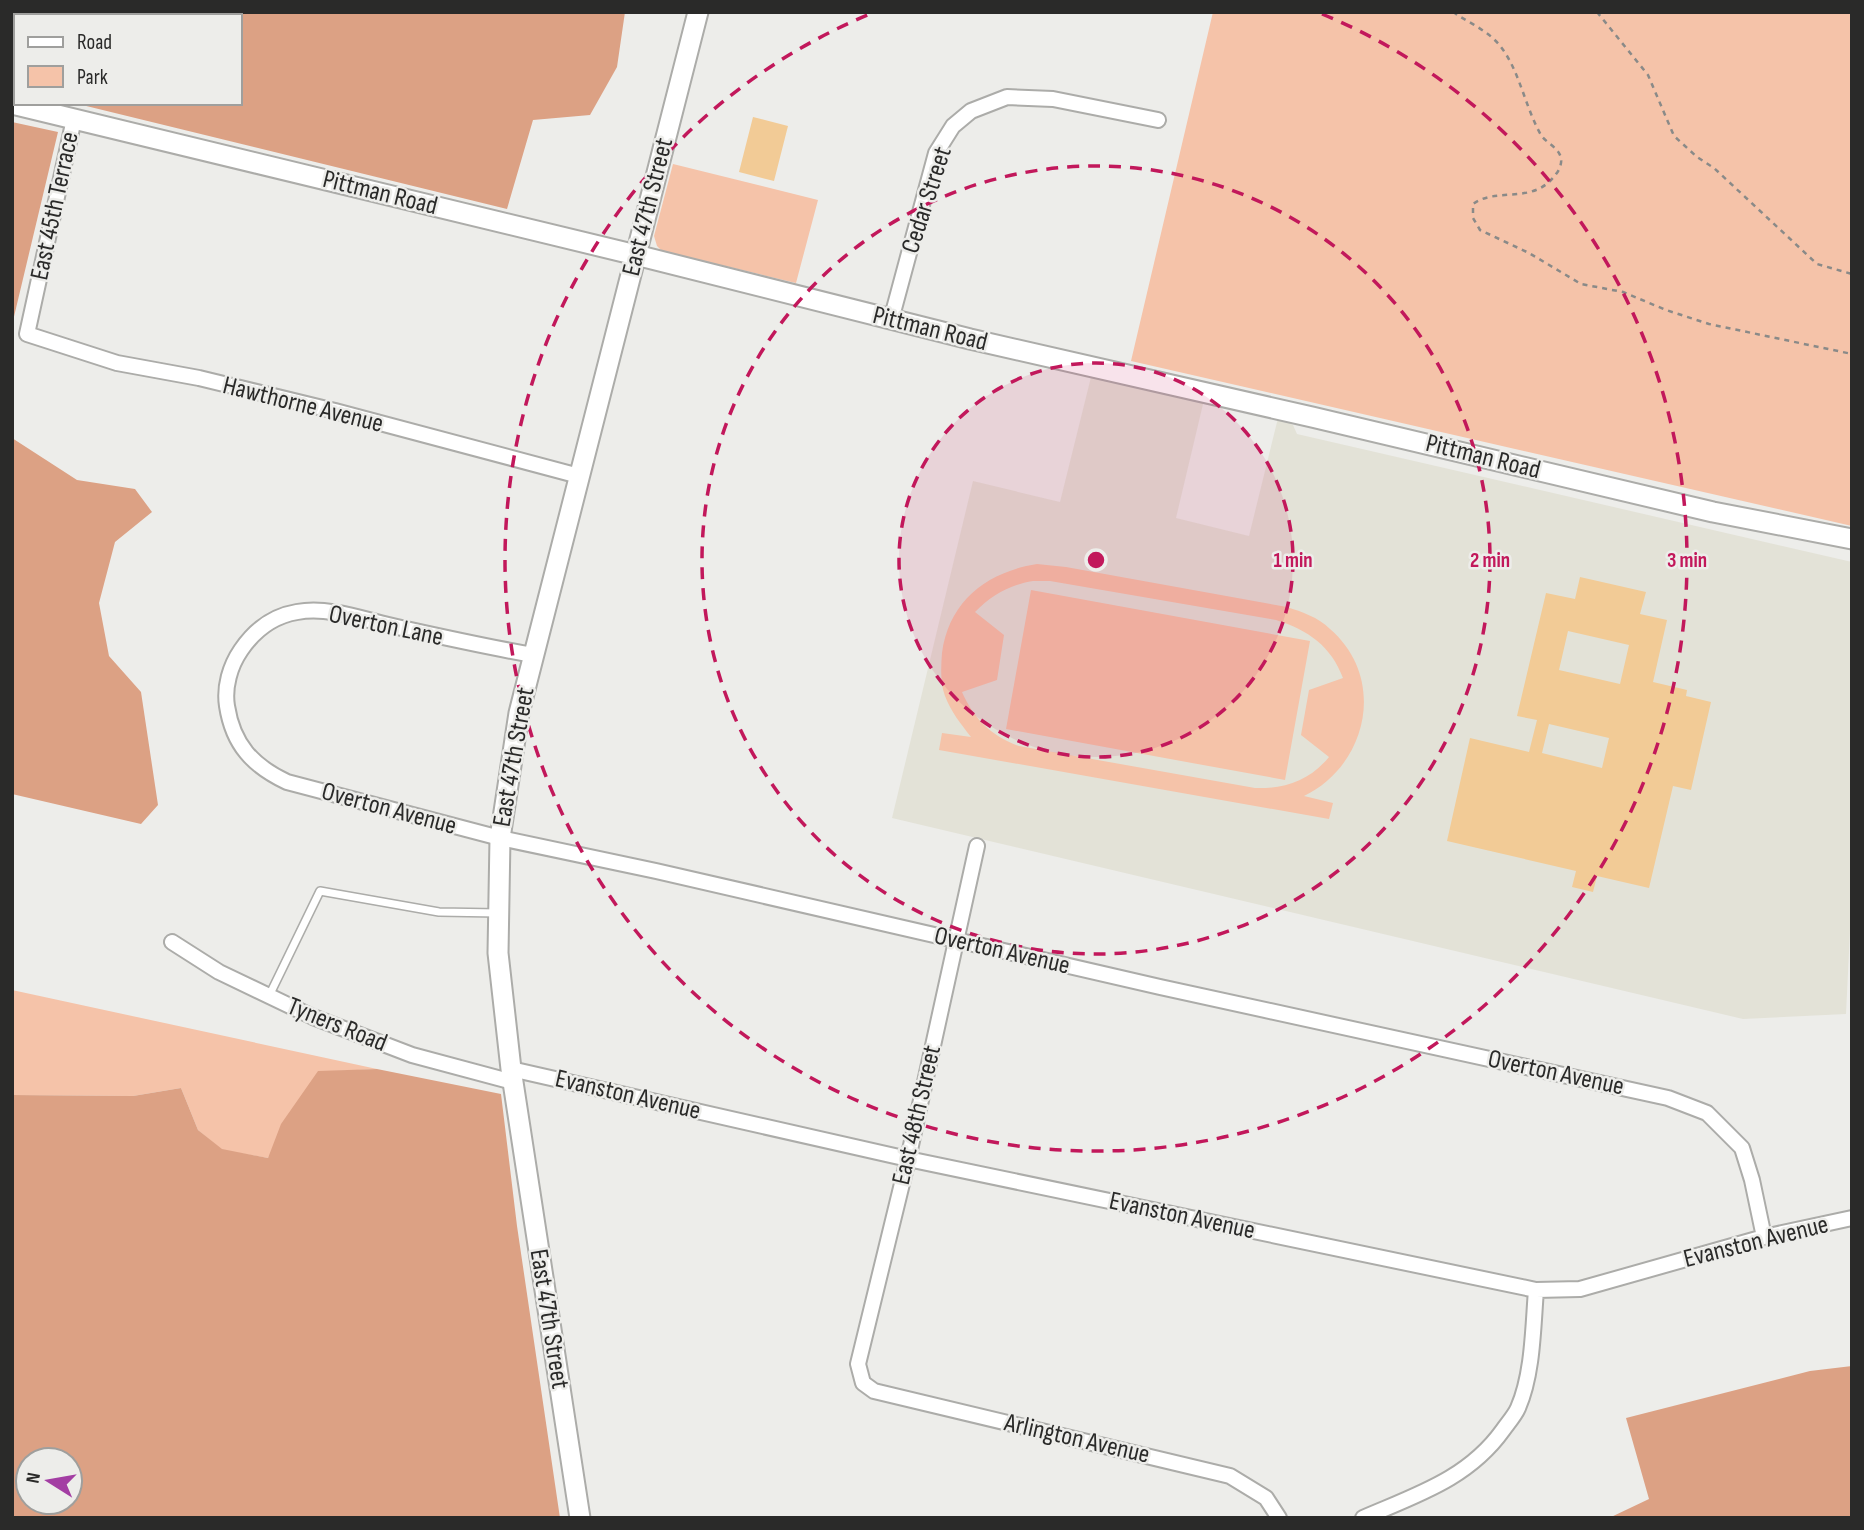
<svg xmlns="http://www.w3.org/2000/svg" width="1864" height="1530" font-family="'Sofia Sans Condensed',sans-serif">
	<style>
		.built { fill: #e3e2d7 }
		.green { fill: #f5c3a9; fill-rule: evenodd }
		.forest { fill: #dca184; fill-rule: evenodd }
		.building { fill: #f2cb96; fill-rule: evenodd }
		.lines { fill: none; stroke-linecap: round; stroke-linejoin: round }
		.lane-casing { stroke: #acaca9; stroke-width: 10 }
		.street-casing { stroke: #acaca9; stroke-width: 18 }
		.secondary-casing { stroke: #acaca9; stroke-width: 23 }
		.path { stroke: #8a8a88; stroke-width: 2.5; stroke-dasharray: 5 5; stroke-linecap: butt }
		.lane { stroke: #fff; stroke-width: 7 }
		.street { stroke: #fff; stroke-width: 14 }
		.secondary { stroke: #fff; stroke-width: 19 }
		.ring { fill: none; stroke: #c2185b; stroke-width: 3.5; stroke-dasharray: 12 9 }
		.labels { text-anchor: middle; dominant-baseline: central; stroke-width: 5; stroke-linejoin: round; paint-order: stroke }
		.street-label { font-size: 26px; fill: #2a2a29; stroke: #ededea }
		.centre { fill: #c2185b; stroke: #ededea; stroke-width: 3.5 }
		.ring-label { font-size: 21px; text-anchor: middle; font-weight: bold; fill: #c2185b; stroke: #ededea; stroke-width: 5; stroke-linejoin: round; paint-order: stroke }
	</style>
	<rect width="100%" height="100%" fill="#ededea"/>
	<path class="built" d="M1092 373 1204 400 1176 518 1249 536 1278 418 1293 425 1297 434 1852 562V889L1846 1014 1743 1019 892 818 973 481 1060 502Z"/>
	<path class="green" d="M1213 12H1852V526L1131 361Z
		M673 164 818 200 796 283 662 251 657 246 654 236Z
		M1037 564 1066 567 1287 607C1302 612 1318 617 1330 629 1387 678 1368 765 1304 796L1333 803 1329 819 939 750 942 733 971 737C961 724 951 712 945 696 940 683 941 667 942 653 949 601 987 572 1037 564ZM1033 581H1050L1276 620C1308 630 1331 646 1343 678L1309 690 1301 735 1329 757C1309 781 1285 789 1255 788L1019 746C991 736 974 719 962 692L997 680 1004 635 975 612C992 595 1009 585 1033 581Z
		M1031 590 1310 641 1285 780 1006 729Z
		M12 990 377 1069 318 1072 268 1158 222 1150 198 1130 181 1088 133 1096 12 1095Z"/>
	<path class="forest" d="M12 12H625L617 67 590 115 533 120 507 209 74 103H240V16H16V89L12 88Z
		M12 122 58 132 12 325Z
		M12 438 77 480 135 489 152 512 115 542 99 603 109 656 141 692 158 805 141 824 12 794Z
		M377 1069 501 1094 517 1226 560 1518H12V1095L133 1096 181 1088 198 1130 222 1149 268 1158 281 1124 318 1071ZM70 1460V1502H28V1460Z
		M1852 1366V1518H1609L1649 1499 1626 1418 1810 1371Z"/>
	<path class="building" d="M753 117 788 126 774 181 739 172Z
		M1580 577 1646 592 1640 614 1667 620 1653 682 1687 690 1686 696 1711 702 1691 790 1673 786 1649 888 1597 876 1593 892 1572 887 1576 871 1447 841 1470 738 1529 752 1537 720 1517 716 1546 593 1575 599ZM1568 631 1629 645 1620 684 1559 670ZM1549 724 1609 738 1602 768 1542 753Z"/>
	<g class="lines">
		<defs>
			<path id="lane" d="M269 996 320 891 439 912 498 913"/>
			<path id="street" d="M74 119 27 334 117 363 199 378 335 411 579 476
				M891 320 936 153 953 126 971 111 1007 97 1053 99 1158 120
				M533 655C487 647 442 637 397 627 365 620 329 606 297 612 273 616 254 631 241 650 230 666 224 687 227 706 233 745 253 766 287 782L500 838 656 871 1160 987 1668 1098 1707 1113 1742 1148 1752 1180 1764 1237
				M977 846 908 1159 858 1364 863 1383 874 1391 1230 1476 1266 1498 1279 1518
				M172 942 219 972 313 1017 412 1055 513 1082
				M511 1069 908 1159 1536 1290 1580 1289 1764 1237 1852 1218
				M1363 1518C1416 1495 1468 1479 1503 1430 1508 1423 1515 1415 1518 1408 1533 1374 1533 1327 1536 1290"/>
			<path id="secondary" d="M12 104 636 255 970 339 1312 417 1713 512 1852 539
				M580 1518 511 1069 498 953 500 838 519 713 698 12"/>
		</defs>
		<use href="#lane" class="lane-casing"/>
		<use href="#street" class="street-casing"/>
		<use href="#secondary" class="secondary-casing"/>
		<path class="path" d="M1453 12C1469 23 1489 31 1501 47 1520 72 1525 107 1541 135 1546 143 1560 148 1561 159 1562 163 1559 171 1556 174 1533 206 1498 186 1473 204V218L1480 230 1529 253 1581 284 1623 292 1666 310 1709 324 1852 354
			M1597 12 1648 75 1674 136 1697 157 1714 168 1817 264 1852 274"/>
		<use href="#lane" class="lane"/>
		<use href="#street" class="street"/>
		<use href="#secondary" class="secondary"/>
	</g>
	<circle cx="1096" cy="560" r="197" fill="#c2185b" fill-opacity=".12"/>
	<g class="ring">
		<circle cx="1096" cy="560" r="197"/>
		<circle cx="1096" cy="560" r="394"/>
		<path d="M1322 14A591 591 0 1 1 870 14"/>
	</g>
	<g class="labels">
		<g class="street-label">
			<text transform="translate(380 193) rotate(14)">Pittman Road</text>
			<text transform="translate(927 200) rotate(-72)">Cedar Street</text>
			<text transform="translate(55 206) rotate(-78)">East 45th Terrace</text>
			<text transform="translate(648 207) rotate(-76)">East 47th Street</text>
			<text transform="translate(930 329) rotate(14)">Pittman Road</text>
			<text transform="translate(303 405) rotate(14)">Hawthorne Avenue</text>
			<text transform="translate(1483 457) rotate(14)">Pittman Road</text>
			<text transform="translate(386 626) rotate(12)">Overton Lane</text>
			<text transform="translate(514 757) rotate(-80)">East 47th Street</text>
			<text transform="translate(389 809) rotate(15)">Overton Avenue</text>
			<text transform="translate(1002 951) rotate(13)">Overton Avenue</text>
			<text transform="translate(337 1025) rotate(22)">Tyners Road</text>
			<text transform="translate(1556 1073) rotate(12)">Overton Avenue</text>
			<text transform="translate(628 1095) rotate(13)">Evanston Avenue</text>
			<text transform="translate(917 1115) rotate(-77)">East 48th Street</text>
			<text transform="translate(1182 1216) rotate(12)">Evanston Avenue</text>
			<text transform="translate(1756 1242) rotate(-14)">Evanston Avenue</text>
			<text transform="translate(549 1319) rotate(81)">East 47th Street</text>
			<text transform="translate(1077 1439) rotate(13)">Arlington Avenue</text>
		</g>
	</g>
	<circle cx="1096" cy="560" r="10" class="centre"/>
	<g class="ring-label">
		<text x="1293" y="567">1 min</text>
		<text x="1490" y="567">2 min</text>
		<text x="1687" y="567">3 min</text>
	</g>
	<rect width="1864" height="1530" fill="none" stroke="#2a2a29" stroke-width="28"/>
	<rect x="14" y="14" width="228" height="91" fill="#ededea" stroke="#9f9f9d" stroke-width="2"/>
	<rect x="28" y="37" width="35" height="10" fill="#ffffff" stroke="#9f9f9d" stroke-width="2"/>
	<text x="77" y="49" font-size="21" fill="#2a2a29">Road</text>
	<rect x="28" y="66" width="35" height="21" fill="#f5c3a9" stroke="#9f9f9d" stroke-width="2"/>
	<text x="77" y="84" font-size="21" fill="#2a2a29">Park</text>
	<g transform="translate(49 1481) rotate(281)"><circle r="33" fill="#ededea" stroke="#9f9f9d" stroke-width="2"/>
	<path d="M0-5L12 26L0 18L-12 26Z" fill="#a33ea3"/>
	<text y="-10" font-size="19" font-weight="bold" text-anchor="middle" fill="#2a2a29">N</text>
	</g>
</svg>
